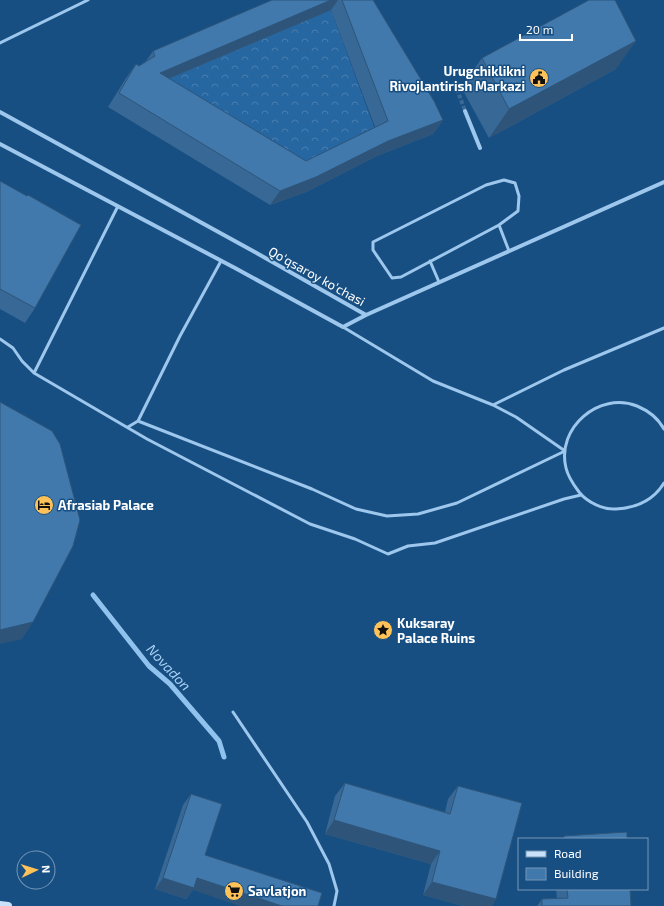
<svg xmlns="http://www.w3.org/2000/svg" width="664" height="906" font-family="'Exo 2',sans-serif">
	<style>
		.forest { fill: url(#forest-crowns) }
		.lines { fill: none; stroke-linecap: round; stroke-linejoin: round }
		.stream { stroke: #8fc3ee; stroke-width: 5 }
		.street-tunnel { stroke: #3b6996; stroke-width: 4; stroke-dasharray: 4 2; stroke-linecap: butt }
		.lane { stroke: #9dc7ec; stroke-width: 3 }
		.street { stroke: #9dc7ec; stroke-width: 4 }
		.secondary { stroke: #c9e1f9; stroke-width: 8 }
		.wall { fill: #386895; fill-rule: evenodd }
		.shaded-wall { fill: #2e5579 }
		.building { fill: #4179ad; stroke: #2e5579 }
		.labels { text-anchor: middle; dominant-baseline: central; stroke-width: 3; stroke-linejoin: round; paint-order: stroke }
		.poi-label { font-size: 13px; font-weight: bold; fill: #fff; stroke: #184f83; text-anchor: start }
		.street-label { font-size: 13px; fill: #fff; stroke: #184f83 }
		.water-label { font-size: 14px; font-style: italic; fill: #a8d1f4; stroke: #184f83 }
	</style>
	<defs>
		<pattern id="forest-crowns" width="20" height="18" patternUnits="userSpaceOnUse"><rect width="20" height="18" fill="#2767a1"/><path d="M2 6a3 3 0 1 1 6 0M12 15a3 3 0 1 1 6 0" fill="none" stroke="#477eaf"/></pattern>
	</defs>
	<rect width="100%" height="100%" fill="#184f83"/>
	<path class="forest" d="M331 10 377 135 301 173 159 83Z"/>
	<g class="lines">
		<path class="stream" d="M93 595 149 666 170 684 219 741 224 757"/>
		<path class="street-tunnel" d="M457 89 465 111"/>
		<path class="lane" d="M0 43 88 0
			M504 180 515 183 519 196 518 211 499 225 401 277 392 278 373 250V242L486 185Z
			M118 206 34 373 147 439 310 524 355 539 388 554 408 546 435 543 564 499 581 495
			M499 225 509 251
			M430 261 439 282
			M0 339 13 348 22 361 34 373
			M493 405 564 370 664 328
			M138 421 312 489 356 509 387 516 418 514 457 503 565 451 516 417 493 405 433 381 343 327
			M128 427 138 421 180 336 221 261
			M664 429C658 418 649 411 637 406 599 391 556 428 566 468 568 477 573 484 579 492 587 502 603 510 616 509 636 508 653 501 664 483
			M233 712 307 822 329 864 337 891 334 906"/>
		<path class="street" d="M465 111 480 148
			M0 112 253 251 366 315
			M0 144 235 268 343 327 366 315 664 182"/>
		<path class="secondary" d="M0 905 8 906"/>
	</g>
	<path class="wall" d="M272 0H373L443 120 433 134 377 156 306 192 270 205 108 107 126 78 136 64 139 66 146 61 153 51ZM331 10 375 127 306 161 169 79Z
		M482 58 616 69 489 138 461 87Z
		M0 181 35 308 25 323 0 309Z
		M345 783 445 812 448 799 458 786 492 906H463L423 895 431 864 325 834 335 796Z
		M191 794 193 890 186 899 155 889 183 805Z
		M556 889H630L631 906H537L542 899 557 898Z"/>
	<path class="shaded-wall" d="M331 0H338L331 10 149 87 160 73Z
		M636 41 616 69 489 138 509 109Z
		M443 120 433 134 377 156 306 192 270 205 280 191 388 141Z
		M33 622 22 639 0 644V630Z
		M334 820 440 851 431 864 325 834Z
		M163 878H197L282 906H240L193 890 186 899 155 889Z
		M432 882 496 899 492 906H463L423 895Z"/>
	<path class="building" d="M272 0H331L160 73 306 161 388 121 342 0H373L434 101 443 120 388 141 316 177 280 191 119 93 136 64 139 66 155 56 153 51Z
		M589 0H615L636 41 509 109 482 58Z
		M0 181 27 196 28 195 81 225 35 308 0 289Z
		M0 402 52 431 60 444 80 520 73 546 33 622 0 630Z
		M345 783 450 814 458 786 522 803 496 899 432 882 440 851 334 820Z
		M191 794 222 804 205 855 322 893 318 906H282L197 878 194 888 163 878Z
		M627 832V839H564V836Z
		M567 889H630L631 906H542V899L568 898Z"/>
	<defs>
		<symbol id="civic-disc" viewBox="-11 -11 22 22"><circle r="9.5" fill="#ffc258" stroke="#184f83"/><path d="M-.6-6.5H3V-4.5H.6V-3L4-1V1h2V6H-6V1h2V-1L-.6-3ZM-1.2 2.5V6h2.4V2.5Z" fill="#111"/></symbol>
		<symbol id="hotel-disc" viewBox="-11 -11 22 22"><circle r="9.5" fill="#ffc258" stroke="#184f83"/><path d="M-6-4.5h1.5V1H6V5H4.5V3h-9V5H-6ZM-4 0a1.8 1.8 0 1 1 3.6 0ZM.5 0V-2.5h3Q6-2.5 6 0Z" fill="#111"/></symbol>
		<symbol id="sight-disc" viewBox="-11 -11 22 22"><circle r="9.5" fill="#ffc258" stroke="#184f83"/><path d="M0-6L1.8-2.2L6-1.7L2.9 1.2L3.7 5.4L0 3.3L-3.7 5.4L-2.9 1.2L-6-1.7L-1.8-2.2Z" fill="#111"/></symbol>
		<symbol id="supermarket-disc" viewBox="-11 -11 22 22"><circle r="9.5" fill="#ffc258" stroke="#184f83"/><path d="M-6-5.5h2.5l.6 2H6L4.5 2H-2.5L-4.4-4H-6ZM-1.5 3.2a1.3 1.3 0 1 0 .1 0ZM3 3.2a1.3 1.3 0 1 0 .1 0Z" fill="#111"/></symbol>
	</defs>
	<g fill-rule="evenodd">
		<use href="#civic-disc" x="528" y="67" width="22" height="22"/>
		<use href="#hotel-disc" x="33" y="494" width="22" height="22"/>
		<use href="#sight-disc" x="372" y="619" width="22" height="22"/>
		<use href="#supermarket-disc" x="223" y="880" width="22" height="22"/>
	</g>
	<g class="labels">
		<g class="poi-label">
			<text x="525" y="71" text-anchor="end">Urugchiklikni<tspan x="525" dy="15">Rivojlantirish Markazi</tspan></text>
			<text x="58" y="505">Afrasiab Palace</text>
			<text x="397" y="623">Kuksaray<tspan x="397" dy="15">Palace Ruins</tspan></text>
			<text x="248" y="891">Savlatjon</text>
		</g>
		<g class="street-label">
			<text transform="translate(317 276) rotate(29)">Qo'qsaroy ko'chasi</text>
		</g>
		<g class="water-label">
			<text transform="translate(169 667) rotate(47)">Novadon</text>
		</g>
	</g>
	<rect x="518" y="838" width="130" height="52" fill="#184f83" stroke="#7495b5"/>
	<rect x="526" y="851" width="20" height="6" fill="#c9e1f9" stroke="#7495b5"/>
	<text x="554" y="858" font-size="12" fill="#ffffff">Road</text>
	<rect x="526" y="868" width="20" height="12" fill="#4179ad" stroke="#7495b5"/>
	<text x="554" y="878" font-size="12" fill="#ffffff">Building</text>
	<g transform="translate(36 870) rotate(86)"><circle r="19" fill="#184f83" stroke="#7495b5"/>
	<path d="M0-3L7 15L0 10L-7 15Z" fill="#ffc258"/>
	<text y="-6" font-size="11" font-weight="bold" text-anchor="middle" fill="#ffffff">N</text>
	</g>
	<path d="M520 34v6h52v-6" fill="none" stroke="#ffffff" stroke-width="2"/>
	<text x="526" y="34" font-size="12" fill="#ffffff" stroke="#184f83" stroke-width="3" paint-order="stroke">20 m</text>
</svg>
